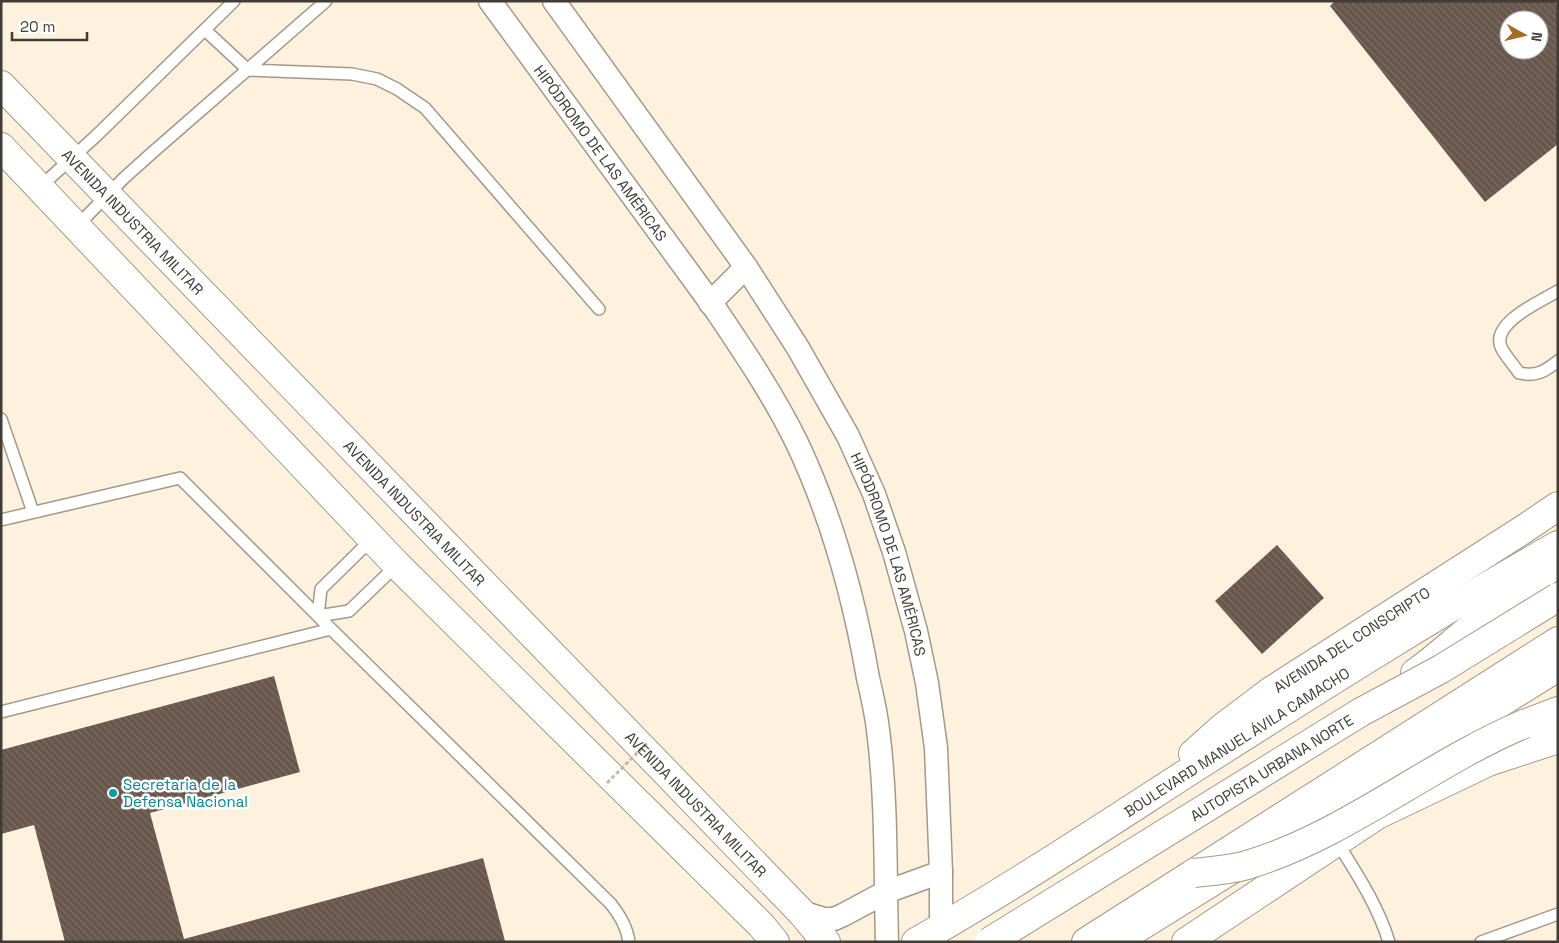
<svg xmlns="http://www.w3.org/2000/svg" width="1559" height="943" font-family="'Space Grotesk',sans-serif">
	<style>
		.building { fill: url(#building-back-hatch); fill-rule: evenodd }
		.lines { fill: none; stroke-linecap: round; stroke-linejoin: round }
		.service-casing { stroke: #a49988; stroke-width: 14 }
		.minor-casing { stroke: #a49988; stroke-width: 25 }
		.secondary-casing { stroke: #a49988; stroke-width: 30 }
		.trunk-casing { stroke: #a49988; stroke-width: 30 }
		.motorway-casing { stroke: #a49988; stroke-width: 30 }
		.service { stroke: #fff; stroke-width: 11 }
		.minor { stroke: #fff; stroke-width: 22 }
		.secondary { stroke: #fff; stroke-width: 28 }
		.trunk { stroke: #fff; stroke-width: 28 }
		.motorway { stroke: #fff; stroke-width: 28 }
		.motorway-bridge-casing { stroke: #a49988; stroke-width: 30; stroke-linecap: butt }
		.path-bridge { stroke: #c4baab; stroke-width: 3; stroke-dasharray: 4 2.5; stroke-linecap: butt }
		.motorway-bridge { stroke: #fff; stroke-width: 28 }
		.culture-dot { fill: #0f9aa8; stroke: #fff; stroke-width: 2 }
		.labels { text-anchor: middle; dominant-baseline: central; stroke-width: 5; stroke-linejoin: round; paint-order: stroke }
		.street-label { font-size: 15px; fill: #413c35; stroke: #fff }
		.culture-label { font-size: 15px; fill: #0d838f; stroke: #fff; text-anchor: start }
	</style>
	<defs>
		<pattern id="building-back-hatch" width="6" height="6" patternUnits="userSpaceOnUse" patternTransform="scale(1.25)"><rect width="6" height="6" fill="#68574d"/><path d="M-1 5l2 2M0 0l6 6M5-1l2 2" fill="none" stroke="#7b6d64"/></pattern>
	</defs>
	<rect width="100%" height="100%" fill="#fef2df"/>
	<path class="building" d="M1335 1H1555L1558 5V144L1485 202 1330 6ZM1509 20H1539V50H1509Z
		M1277 545 1324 598 1262 654 1215 601Z
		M274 676 300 772 150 813 184 939 483 858 505 941 65 942 34 825 1 834V750Z"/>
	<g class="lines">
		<defs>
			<path id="service" d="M205 30 248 70 352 74 377 79 397 89 425 108 599 309
				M40 187 96 136 234 1
				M77 226 124 178 153 152 326 1
				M1558 291C1541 301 1491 323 1501 347 1505 356 1514 365 1519 373 1537 377 1545 371 1558 361
				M1 419 33 512
				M1 520 180 478 331 629 611 904C620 916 627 927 629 942
				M372 539 321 589 318 616 349 611 397 565
				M1 712 331 629
				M1337 842C1357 874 1378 906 1389 942
				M1481 942 1558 914"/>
			<g id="minor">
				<path id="s1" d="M490 1 716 310C745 353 774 396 797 443 832 517 854 597 868 678 872 695 876 712 878 730 887 800 885 871 887 942"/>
				<path id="s2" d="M554 1 746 267 798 348 848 436 874 494 894 552 916 631 927 683 936 748 941 872V927"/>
				<path d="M710 303 746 267"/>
				<path d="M801 912 824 919H834L843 915 886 892 941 872"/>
			</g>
			<g id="secondary">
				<path id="s3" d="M1 85 801 912 826 942"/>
				<path d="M1 147 397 565 761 925 775 942"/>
				<path id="s4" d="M1193 754 1222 728 1271 691 1524 529 1558 506"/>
				<path id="s5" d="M916 942C1011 888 1103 827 1196 767 1315 691 1435 615 1558 545"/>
				<path d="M1186 942 1377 815 1488 762 1558 739"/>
			</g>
			<path id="trunk" d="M1115 942 1558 667"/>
			<path id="motorway" d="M1415 673C1435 659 1453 642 1472 627 1501 605 1531 586 1558 561
				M1524 724 1558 711
				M1086 942 1558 641"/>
		</defs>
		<use href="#service" class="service-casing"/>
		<use href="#minor" class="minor-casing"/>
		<use href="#secondary" class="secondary-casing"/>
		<use href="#trunk" class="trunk-casing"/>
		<use href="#motorway" class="motorway-casing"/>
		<use href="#service" class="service"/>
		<use href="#minor" class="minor"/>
		<use href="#secondary" class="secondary"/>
		<use href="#trunk" class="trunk"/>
		<use href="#motorway" class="motorway"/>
		<defs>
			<g id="motorway-bridge">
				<path d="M1194 873C1211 871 1230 870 1247 865 1345 836 1429 764 1524 724"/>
				<path id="s6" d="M989 942 1361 712 1441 669 1558 597"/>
			</g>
		</defs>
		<use href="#motorway-bridge" class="motorway-bridge-casing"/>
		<path class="path-bridge" d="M607 783 647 743"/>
		<use href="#motorway-bridge" class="motorway-bridge"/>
	</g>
	<circle class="culture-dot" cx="113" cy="793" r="5"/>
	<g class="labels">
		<g class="street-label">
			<text stroke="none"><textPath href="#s1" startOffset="188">HIPÓDROMO DE LAS AMÉRICAS</textPath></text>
			<text stroke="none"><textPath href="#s3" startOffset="190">AVENIDA INDUSTRIA MILITAR</textPath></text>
			<text stroke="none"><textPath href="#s3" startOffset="595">AVENIDA INDUSTRIA MILITAR</textPath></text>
			<text stroke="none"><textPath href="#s2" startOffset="651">HIPÓDROMO DE LAS AMÉRICAS</textPath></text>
			<text stroke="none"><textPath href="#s4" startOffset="196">AVENIDA DEL CONSCRIPTO</textPath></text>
			<text stroke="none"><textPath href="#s5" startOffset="378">BOULEVARD MANUEL ÁVILA CAMACHO</textPath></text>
			<text stroke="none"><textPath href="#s6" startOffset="332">AUTOPISTA URBANA NORTE</textPath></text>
			<text stroke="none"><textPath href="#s3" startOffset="1000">AVENIDA INDUSTRIA MILITAR</textPath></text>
		</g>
		<g class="culture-label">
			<text x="123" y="784">Secretaria de la<tspan x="123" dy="17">Defensa Nacional</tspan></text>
		</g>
	</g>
	<rect width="1559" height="943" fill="none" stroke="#413c35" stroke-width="5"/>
	<g transform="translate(1524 35) rotate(98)"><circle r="24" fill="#ffffff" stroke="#b3b1ae"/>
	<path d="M0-4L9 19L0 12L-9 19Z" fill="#a06f24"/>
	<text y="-8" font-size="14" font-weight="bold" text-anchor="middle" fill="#413c35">N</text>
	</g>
	<path d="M12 32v8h75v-8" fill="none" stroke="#413c35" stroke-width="2.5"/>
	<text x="20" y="32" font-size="15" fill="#413c35" stroke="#ffffff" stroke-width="4" paint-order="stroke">20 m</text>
</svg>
